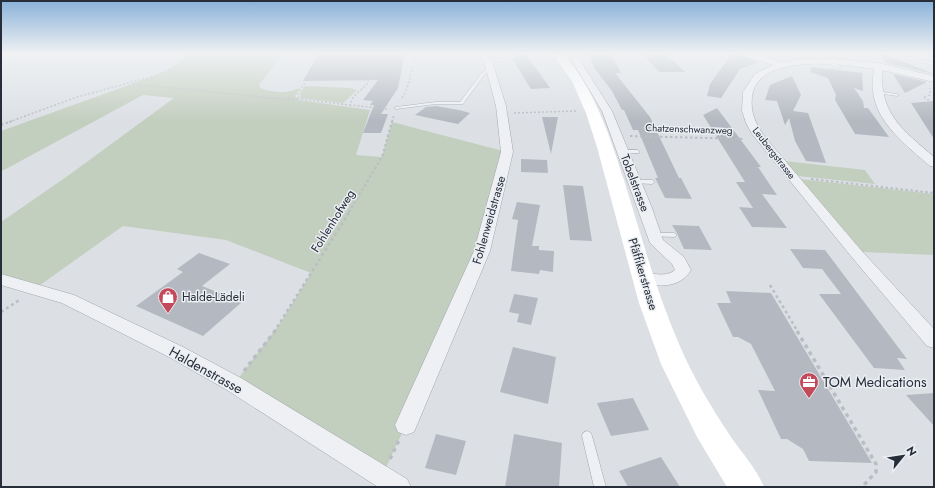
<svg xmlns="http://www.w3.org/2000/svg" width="935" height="488" font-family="Jost,sans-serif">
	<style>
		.green { fill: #c2cebe }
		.building { fill: #b4b9c1 }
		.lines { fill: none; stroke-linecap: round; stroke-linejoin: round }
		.service-casing { stroke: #a2a7ae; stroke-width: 1 }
		.minor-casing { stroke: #a2a7ae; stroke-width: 1 }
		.path-far3 { stroke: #babec4; stroke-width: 1.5; stroke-dasharray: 2 2; stroke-linecap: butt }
		.path-far2 { stroke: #babec4; stroke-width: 2; stroke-dasharray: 2.5 2.5; stroke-linecap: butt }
		.path-far1 { stroke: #babec4; stroke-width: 2.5; stroke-dasharray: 3 3; stroke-linecap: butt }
		.path { stroke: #babec4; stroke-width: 3.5; stroke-dasharray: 4 4; stroke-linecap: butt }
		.service { fill: #eef0f4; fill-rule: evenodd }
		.minor { fill: #eef0f4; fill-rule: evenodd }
		.secondary { fill: #fff; fill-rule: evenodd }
		.labels { text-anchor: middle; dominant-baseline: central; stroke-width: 3; stroke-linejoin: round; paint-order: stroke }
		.far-street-label { font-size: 10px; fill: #272e3a; stroke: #ebeef3 }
		.street-label { font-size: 12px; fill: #272e3a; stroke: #ebeef3 }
		.poi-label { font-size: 12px; fill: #272e3a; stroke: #ebeef3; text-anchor: start }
		.near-street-label { font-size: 14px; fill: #272e3a; stroke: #ebeef3 }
		.near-poi-label { font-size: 14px; fill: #272e3a; stroke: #ebeef3; text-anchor: start }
	</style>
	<rect width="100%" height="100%" fill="#dce0e5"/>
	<path class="green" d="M194 53H283L259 85 260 88C274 93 286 94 300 88L295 96 299 100 370 110 356 155 382 157 392 122 507 152 482 251 428 377 382 476 234 384 279 325 311 273 226 240 123 226 36 288 1 279V222L69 175 174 98 143 95 4 170H1V131L165 72Z
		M305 86 351 88 357 90 343 103 301 98 300 94Z
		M784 161 865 170 875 184 798 176Z
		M800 179 934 194V255L863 252Z"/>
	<path class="building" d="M319 53H405L398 88 381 114H388L381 133H363L374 105H370L373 101 363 100 378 80 303 81Z
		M522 53H525L550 88 531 89 512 58Z
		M588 53H610L621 73H615L650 117 679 178H681L692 199 665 198 655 178H658L638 130H633L624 110H622L612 91 595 69Z
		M642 53H665L685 72H659Z
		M732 53 759 62 740 69 721 98 707 96 710 84Z
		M879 53H882L934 74 886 63Z
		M812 67 862 73 863 91 854 88 863 101 864 108H868L889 137 855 134 835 100 836 95 828 78 810 72Z
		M893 74 927 82 905 93Z
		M792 76 801 95 793 111 808 113 826 163 806 161 795 141 789 118 785 125 777 101 765 100 770 85Z
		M934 101V139L911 103Z
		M436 106 459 110 470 113 458 124 415 115 426 107Z
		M717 108 761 167H758L777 195 762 194 787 228 752 227 739 207 753 208 736 182H745L703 115Z
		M542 117H558L551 154Z
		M521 159 547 160 548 173 521 172Z
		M563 185 583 186 592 241 570 240Z
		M517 202 540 205 532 246H539V250L554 251 553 272 540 270 539 274 511 271 518 220 512 219Z
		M672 225 699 226 712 250 684 249 678 236V235Z
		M790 249 825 250 907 359 897 358 905 370 874 368 819 294H841L822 269 803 268Z
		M199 253 230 264 202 286 242 302 203 336 136 306 183 272 177 269Z
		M726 291 771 293 872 463 809 461 803 449 787 439H781L758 390 775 391 751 344 738 337H733L717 303H731Z
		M514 294 538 298 531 325 517 322 519 314 509 312Z
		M513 347 556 357 548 404 500 392Z
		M934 393V426L906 395Z
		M633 398 649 430 611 436 597 403Z
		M436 434 466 441 456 475 425 468Z
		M514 434 562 443 559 487H505Z
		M661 457 680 487H628L619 471Z"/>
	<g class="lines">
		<defs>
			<path id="service" d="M512 53H516L504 61 488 62 486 61 488 60 502 59Z
				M823 53H827L838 62 835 63Z
				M902 56 934 63V65L902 58Z
				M826 60H828L841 67 838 68 826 62Z
				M489 67 492 68 484 75 463 104H436L396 109 394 108 396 107 436 102H460L481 74Z
				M875 91 897 94 899 95 897 96 877 93H875Z
				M637 150 639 151V153L623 154 620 152 623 150Z
				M635 180H652L655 182 652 184 633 183 632 182Z
				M653 233H674L677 235 674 237 651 236 650 235 651 234Z
				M587 431 591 433 592 436 606 487H594L582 436 583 433Z"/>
			<path id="minor" d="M478 53H486L492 61 506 106 513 152 490 251 417 425 414 432 406 435 398 432 395 425 474 251 501 152 496 106 484 61Z
				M569 53H577L579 59 612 111 652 208 663 240 684 257 691 270C680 289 657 287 638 282L636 278 638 274C650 271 665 279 675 270L672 264 650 243 602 111 571 59Z
				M738 53H750L783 62 803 59H832L878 63 934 76V82L882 70C880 115 903 130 934 157V167L930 166C907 146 876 123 873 91 872 83 873 76 874 69 844 64 757 52 752 97 750 112 756 125 765 137L860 249 934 329V348L927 346 850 255 752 134 746 123 742 111 743 92 755 74 773 65 739 55Z
				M927 53H934V56Z
				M1 274 74 295 183 347 241 378 407 479 411 487H378L227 390 169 357 62 303 1 285Z"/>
		</defs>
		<use href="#service" class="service-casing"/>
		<use href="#minor" class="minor-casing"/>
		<path class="path-far3" d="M378 53 367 84 353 97 350 105 387 109
			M305 83 298 94V97L301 99 350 105
			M133 84 281 99H301
			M402 98C411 84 410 68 418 53
			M929 100 923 97 930 95V88
			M514 113 577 111
			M9 122 77 97 155 76 172 68 194 53
			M392 122 394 115"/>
		<path class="path-far2" d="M1 125 12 121
			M630 136 745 139
			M811 179 934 193
			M349 212 382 157 392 121"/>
		<path class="path-far1" d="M770 285 798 332
			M1 312 21 299
			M274 332 350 211"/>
		<path class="path" d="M797 331 876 464V472L862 487
			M244 371 275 331
			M390 459 399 440"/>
		<use href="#service" class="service"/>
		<use href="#minor" class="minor"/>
		<path class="secondary" d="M552 53H563C595 90 609 134 624 180 641 235 656 291 679 344 693 377 711 407 731 437 742 453 756 468 764 487H727L697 437 661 364 639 303 597 147 586 113 572 81Z"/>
	</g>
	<linearGradient id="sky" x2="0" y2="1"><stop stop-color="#89b1d9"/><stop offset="0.44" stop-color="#eff1f3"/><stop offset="1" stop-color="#eff1f3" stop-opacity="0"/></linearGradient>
	<rect width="935" height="121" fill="url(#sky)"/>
	<defs>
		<symbol id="shop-pin" viewBox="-11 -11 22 30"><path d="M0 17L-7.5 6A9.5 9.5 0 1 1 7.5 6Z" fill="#c24a5b" stroke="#ebeef3"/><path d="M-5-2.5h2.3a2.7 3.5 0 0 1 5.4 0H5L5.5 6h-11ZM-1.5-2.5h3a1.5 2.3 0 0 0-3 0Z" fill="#fff"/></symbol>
		<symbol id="office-pin" viewBox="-11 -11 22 30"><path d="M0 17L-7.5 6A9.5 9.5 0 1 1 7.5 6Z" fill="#c24a5b" stroke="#ebeef3"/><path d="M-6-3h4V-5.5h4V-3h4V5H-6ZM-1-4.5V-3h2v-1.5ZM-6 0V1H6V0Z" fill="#fff"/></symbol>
	</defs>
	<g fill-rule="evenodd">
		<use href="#shop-pin" x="157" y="286" width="22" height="30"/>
		<use href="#office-pin" x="798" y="371" width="22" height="30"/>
	</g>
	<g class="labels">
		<g class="far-street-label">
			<text transform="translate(689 129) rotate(2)">Chatzenschwanzweg</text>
			<text transform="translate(774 153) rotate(52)">Leubergstrasse</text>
		</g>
		<g class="street-label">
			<text transform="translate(635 183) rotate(69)">Tobelstrasse</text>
			<text transform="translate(489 220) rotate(-74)">Fohlenweidstrasse</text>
			<text transform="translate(333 221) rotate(-58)">Fohlenhofweg</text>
			<text transform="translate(643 274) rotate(73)">Pfäffikerstrasse</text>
		</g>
		<g class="poi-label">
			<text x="182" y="297">Halde-Lädeli</text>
		</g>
		<g class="near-street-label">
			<text transform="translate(206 370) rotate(29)">Haldenstrasse</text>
		</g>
		<g class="near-poi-label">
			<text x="823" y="382">TOM Medications</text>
		</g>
	</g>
	<rect width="935" height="488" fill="none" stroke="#272e3a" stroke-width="4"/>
	<g transform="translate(903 456) rotate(60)" stroke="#ebeef3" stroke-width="3" paint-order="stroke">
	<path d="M0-3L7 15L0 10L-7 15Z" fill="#272e3a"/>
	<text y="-6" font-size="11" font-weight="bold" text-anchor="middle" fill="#272e3a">N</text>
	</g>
</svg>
